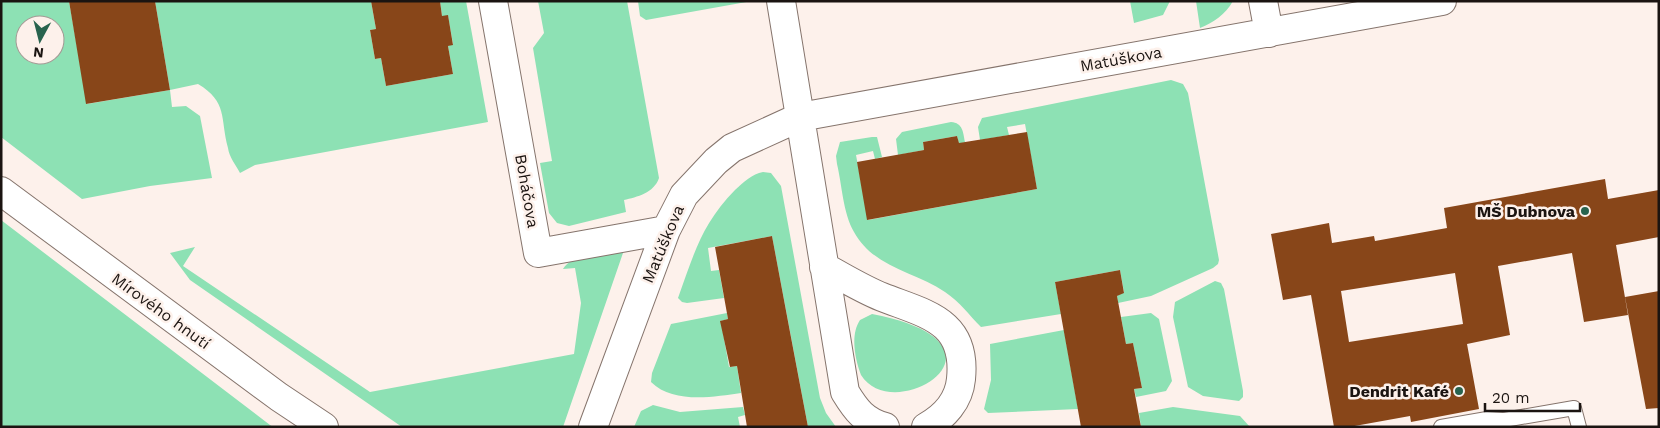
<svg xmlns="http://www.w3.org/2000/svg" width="1660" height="428" font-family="'Work Sans',sans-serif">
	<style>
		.green { fill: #8de1b4; fill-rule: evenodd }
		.building { fill: #884619; fill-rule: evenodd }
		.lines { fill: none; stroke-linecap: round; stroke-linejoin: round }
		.service-casing { stroke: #85746c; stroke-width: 16 }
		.minor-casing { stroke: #85746c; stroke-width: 30 }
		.secondary-casing { stroke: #85746c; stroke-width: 30 }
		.service { stroke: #fff; stroke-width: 14 }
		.minor { stroke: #fff; stroke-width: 28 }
		.secondary { stroke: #fff; stroke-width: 28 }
		.poi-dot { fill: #28634e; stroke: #fdf1eb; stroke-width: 2 }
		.labels { text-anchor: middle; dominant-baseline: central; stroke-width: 5; stroke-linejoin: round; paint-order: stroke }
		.street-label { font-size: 16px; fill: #1b1411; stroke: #fdf1eb }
		.poi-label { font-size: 16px; font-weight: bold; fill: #1b1411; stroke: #fdf1eb; text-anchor: end }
	</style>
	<rect width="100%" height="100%" fill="#fdf1eb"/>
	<path class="green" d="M1 1H69L87 104 170 90 155 1H371L376 29 370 30 375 59 381 58 386 86 453 74 448 46 453 44 448 16H442L440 1H466L488 122 255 165 240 173C236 165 229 157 228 148 220 118 228 102 198 84L170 90 172 107 186 106 200 116 212 178 150 186 82 199 1 137ZM25 25H55V55H25Z
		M538 1H627L659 178C654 193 637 197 624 200L626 212 569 226 557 223 549 213 540 163 552 161 533 48 544 33Z
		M638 1H752L646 20 640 16Z
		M1130 1H1170L1163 15 1134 23Z
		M1196 1H1233C1225 15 1214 22 1200 28Z
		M1171 80 1183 84 1188 93 1219 260 1218 264 1213 268 1151 296 1118 303 1117 296 1124 292 1120 270 1055 282 1061 314 981 327C969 315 960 302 945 292 914 271 874 268 854 232 843 213 842 185 837 164L836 156 840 142 872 137H877L882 157 875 159 873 151 856 155 868 220 1037 189 1025 124 1007 127 1009 135 980 140 978 127 982 118Z
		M951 122C963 123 963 132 965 142L959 144 957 136 923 142 924 150 898 155 896 139 902 132Z
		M763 172 771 173 781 186 820 398 826 413 836 427H808L772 236 708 248 711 271 719 270 724 298 687 303 682 302 678 298C694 254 701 225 735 190 744 182 752 174 763 172Z
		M1 220 270 425 273 427H1Z
		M195 247 183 266 370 392 574 354 581 303 575 268 563 269C572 253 607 250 623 253L563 427H402L190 280 170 253Z
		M1215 281 1221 283 1224 289 1243 391V397L1239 401 1203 396 1188 387 1173 317 1175 302Z
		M727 313 728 319 721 321 729 367 737 366 741 393C713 397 673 404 651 382L652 373 671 324Z
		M1151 313 1159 319 1172 381 1166 391 1136 397 1134 389 1142 388 1133 343 1126 344 1121 317Z
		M872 314C1028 344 894 428 861 375 855 359 850 335 860 320Z
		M1064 330 1078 409 988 413 984 409 991 380 990 344Z
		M653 405 680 412 743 407 745 415 738 417 740 427H634L641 411Z
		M1173 407 1240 416 1250 427H1141L1139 413Z"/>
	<path class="building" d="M69 1H155L170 90 86 104Z
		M371 1H440L442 16 448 15 453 45 448 46 453 74 386 86 381 58 375 59 370 30 376 29Z
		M1027 132 1037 189 867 220 857 162 924 150 923 142 957 136 959 143Z
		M1605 179 1608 199 1659 190V237L1616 245 1628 315 1584 322 1572 253 1498 266 1510 335 1467 344 1479 409 1411 422 1410 416 1349 427H1334L1311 295 1283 300 1271 234 1329 223 1332 243 1374 236 1375 241 1447 228 1444 208ZM1455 273 1463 324 1349 342 1341 291Z
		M772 236 790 332 808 427H747L737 366 730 367 720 321 728 319 715 247Z
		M1120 270 1124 293 1117 296 1126 344 1133 343 1142 388 1134 389 1141 427H1081L1055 282Z
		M1659 291V408L1646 409 1625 297Z"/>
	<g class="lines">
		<defs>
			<path id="service" d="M1441 427 1487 419 1504 420 1574 408 1579 427"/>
			<path id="minor" d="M493 1 538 253 666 230
				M781 1 845 392C856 410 864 421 885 427
				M1263 1 1269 33
				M824 267C843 277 862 289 882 297 925 314 967 320 961 379 959 401 944 417 926 427
				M593 427 666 230 684 195 716 161 732 148 800 117 1442 1"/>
			<path id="secondary" d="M1 191 279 397 324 427"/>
		</defs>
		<use href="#service" class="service-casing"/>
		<use href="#minor" class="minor-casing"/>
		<use href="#secondary" class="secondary-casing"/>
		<use href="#service" class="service"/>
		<use href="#minor" class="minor"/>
		<use href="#secondary" class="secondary"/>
	</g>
	<g class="poi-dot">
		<circle cx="1585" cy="211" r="5"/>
		<circle cx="1459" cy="391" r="5"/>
	</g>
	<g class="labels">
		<g class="street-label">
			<text transform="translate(1121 59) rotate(-10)">Matúškova</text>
			<text transform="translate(527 191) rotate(80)">Boháčova</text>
			<text transform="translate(663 244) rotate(-67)">Matúškova</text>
			<text transform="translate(161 311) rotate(36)">Mírového hnutí</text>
		</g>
		<g class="poi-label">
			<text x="1575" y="211">MŠ Dubnova</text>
			<text x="1449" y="391">Dendrit Kafé</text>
		</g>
	</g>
	<rect width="1660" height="428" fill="none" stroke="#1b1411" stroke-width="5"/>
	<g transform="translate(40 40) rotate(187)"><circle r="24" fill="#fdf1eb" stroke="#a39994"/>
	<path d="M0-4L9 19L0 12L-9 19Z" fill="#28634e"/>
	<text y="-8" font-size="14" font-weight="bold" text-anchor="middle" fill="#1b1411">N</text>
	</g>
	<path d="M1485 403v8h95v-8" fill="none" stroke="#1b1411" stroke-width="2.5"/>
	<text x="1492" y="403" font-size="15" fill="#1b1411" stroke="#fdf1eb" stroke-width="4" paint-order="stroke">20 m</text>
</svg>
